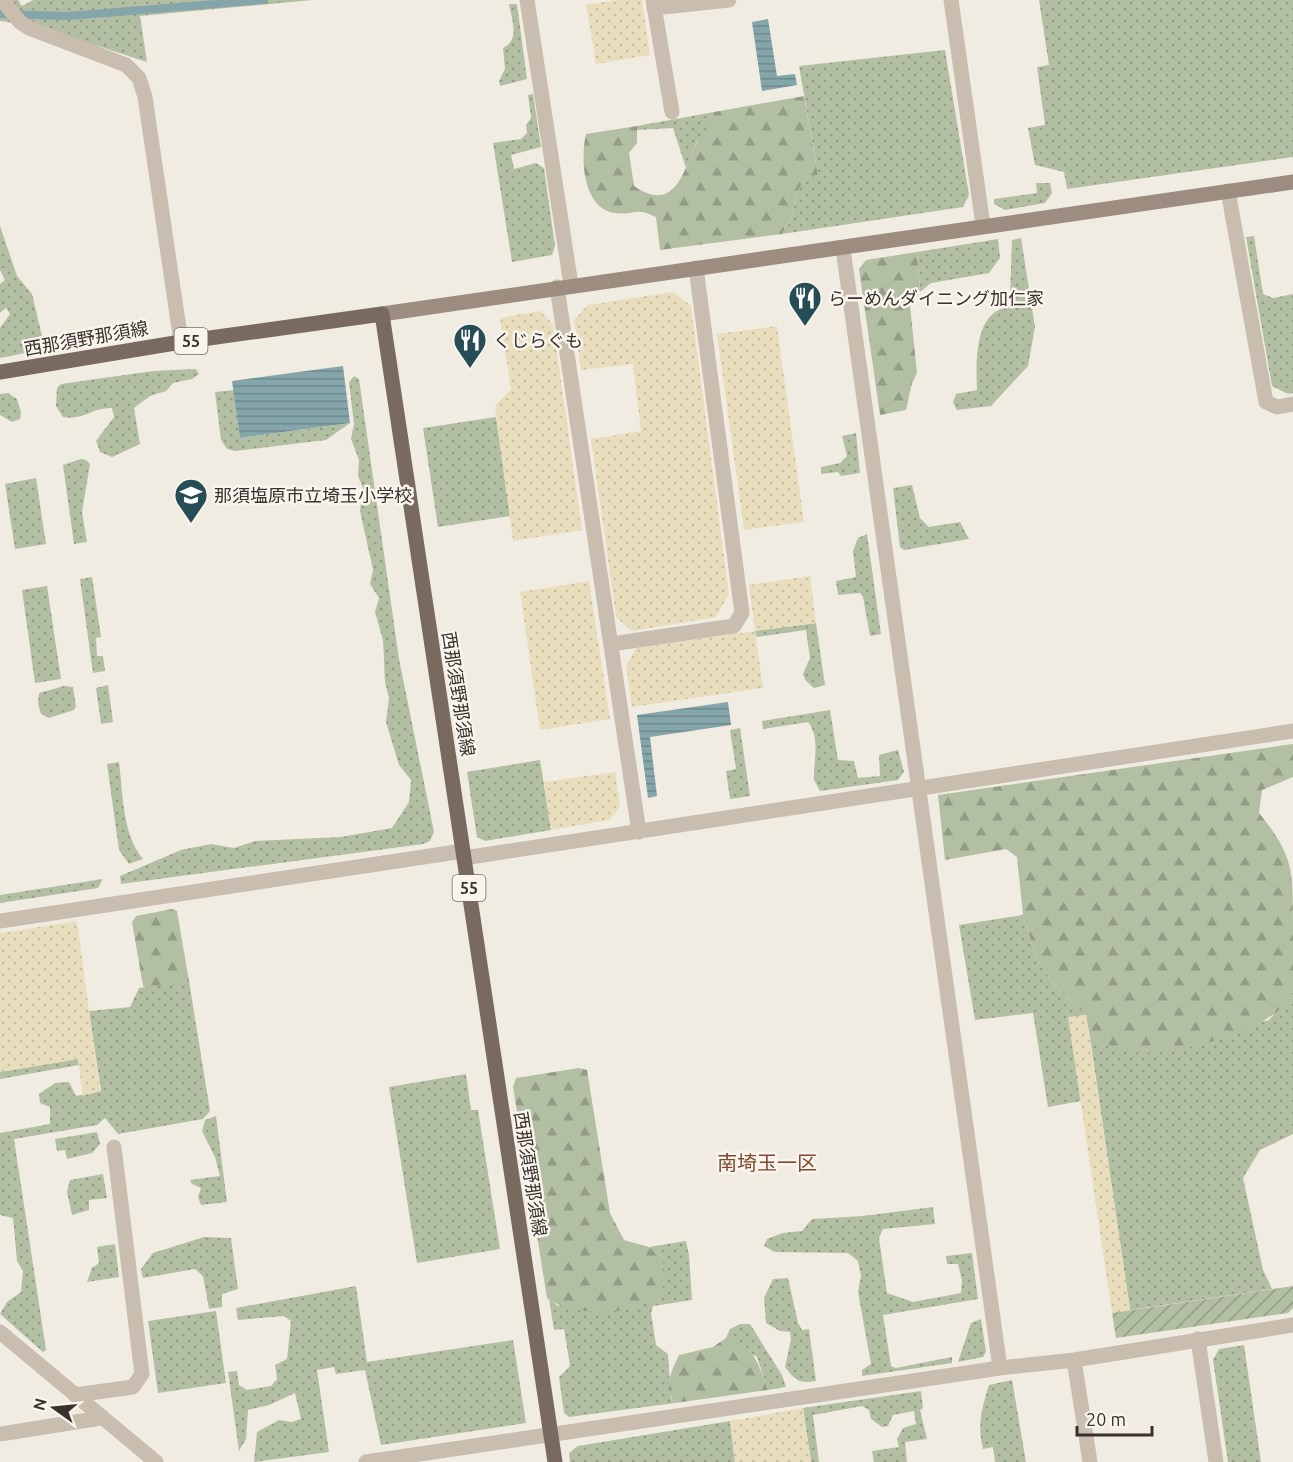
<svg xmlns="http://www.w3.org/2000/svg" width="1293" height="1462" font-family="Ubuntu,'Noto Sans JP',sans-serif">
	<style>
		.grass { fill: url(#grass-dots) }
		.forest { fill: url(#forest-firs) }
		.sand { fill: url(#sand-dots) }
		.garden { fill: url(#garden-furrows) }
		.water { fill: url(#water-rules) }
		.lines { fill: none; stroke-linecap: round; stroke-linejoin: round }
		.stream { stroke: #84a6ab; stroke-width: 8 }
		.street { stroke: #c8bdaf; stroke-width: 15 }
		.secondary { stroke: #9c8d80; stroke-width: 15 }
		.primary { stroke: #786a5f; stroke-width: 15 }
		.labels { text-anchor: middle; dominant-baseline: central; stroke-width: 5; stroke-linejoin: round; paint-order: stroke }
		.shield { fill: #f9f5ee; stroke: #726c66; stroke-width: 1.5 }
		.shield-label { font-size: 16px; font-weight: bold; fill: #38312c }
		.poi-label { font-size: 18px; fill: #38312c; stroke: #f9f5ee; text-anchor: start }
		.street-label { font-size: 18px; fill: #38312c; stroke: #f9f5ee }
		.neighbourhood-label { font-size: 20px; fill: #7e492e; stroke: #f9f5ee }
	</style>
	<defs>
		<pattern id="grass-dots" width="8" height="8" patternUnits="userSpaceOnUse" patternTransform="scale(1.5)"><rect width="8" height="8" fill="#b3bfa3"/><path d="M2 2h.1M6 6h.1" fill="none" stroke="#939c85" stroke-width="1.8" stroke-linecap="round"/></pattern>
		<pattern id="forest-firs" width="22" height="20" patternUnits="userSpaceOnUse" patternTransform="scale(1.5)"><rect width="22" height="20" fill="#b3bfa3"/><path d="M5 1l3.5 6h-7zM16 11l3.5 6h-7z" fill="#939c85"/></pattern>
		<pattern id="sand-dots" width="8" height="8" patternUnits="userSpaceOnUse" patternTransform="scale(1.5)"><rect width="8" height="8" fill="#e8debd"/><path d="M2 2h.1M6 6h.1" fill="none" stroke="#c8bfa3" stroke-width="1.8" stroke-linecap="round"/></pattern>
		<pattern id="garden-furrows" width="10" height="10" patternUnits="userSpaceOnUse" patternTransform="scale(1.5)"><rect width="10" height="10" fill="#b3bfa3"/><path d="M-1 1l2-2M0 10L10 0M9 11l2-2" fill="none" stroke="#939c85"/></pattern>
		<pattern id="water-rules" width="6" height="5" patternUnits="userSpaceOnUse" patternTransform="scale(1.5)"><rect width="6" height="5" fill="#84a6ab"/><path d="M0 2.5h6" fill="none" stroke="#6d888b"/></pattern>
	</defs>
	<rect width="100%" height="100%" fill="#f1ece2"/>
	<path class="grass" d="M0 0H18L22 6 33 0H312L140 16 147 62 33 25 0 21Z
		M1039 0H1293V157L1067 189 1064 172 1035 165 1028 128 1045 125 1037 67 1049 65Z
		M509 4H517L527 79 500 86 499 81 505 69 503 48C520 40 512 20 509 4Z
		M945 50 969 195 963 207 782 234C786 227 791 220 793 212 797 193 797 181 818 175L799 66Z
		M533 94 541 147 511 155 514 169 536 163 544 168 555 246 552 255 512 262 493 143 521 139 527 133 526 125 531 118 528 95Z
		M714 112 711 125 697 141 686 168 673 128 637 130V126Z
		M1036 183H1050L1052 193 1045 203 1005 210 994 204V199L1037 193Z
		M0 226 17 276 32 294 45 349 0 358V328L10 314 6 308 0 313V284L5 280 0 270Z
		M1254 236 1263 294 1273 298 1293 294V393L1288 394 1272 386 1246 237Z
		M1021 238 1035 327 1028 366 991 406 957 410 953 402 956 394 977 390C976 364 974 316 1004 308L1010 297 1012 240Z
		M998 239 1000 258 989 273 931 283 920 292 917 252Z
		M196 369 199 374 192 379 173 383 166 391 150 396 134 408 140 444 112 457 100 452 96 441 114 417 112 408C93 407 82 421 63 417L56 406 57 388 61 384 153 371Z
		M354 376 359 379 399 659 434 832 430 841 423 844 121 884 120 876 181 850 211 844 234 848 255 841 341 837 392 828 409 802 411 780 399 765 386 722 389 698 385 682 383 640 375 612 379 598 370 584 373 570 360 511 363 488 358 476 359 460 351 439 354 424 349 382Z
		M234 390 240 438 350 423 326 440 235 451 227 449 221 440 215 392Z
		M8 393 17 399 21 412 20 419 12 422 0 415V394Z
		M496 417 510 516 438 527 423 428Z
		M856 433 860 473 841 476 838 472 821 474V467L840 463 847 456 842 436Z
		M81 459 86 460 90 464 82 512 87 542 74 544 63 465Z
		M36 478 46 544 15 549 5 484Z
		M912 485 920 518 929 527 960 522 969 539 904 550 900 547 893 488Z
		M867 534 881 634 870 636 863 597 860 593 838 595 836 581 856 577 853 551 858 538Z
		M92 577 101 637 96 638 97 656H103L105 671 93 673 80 579Z
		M47 586 61 679 35 683 22 590Z
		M816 623 825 685 814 688 805 680 803 674 810 658 806 630 756 637 755 631Z
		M108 685 113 722 101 724 96 688Z
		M64 686 73 687 76 706 74 710 49 718 41 714 38 704 39 693Z
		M830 710 838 760 854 761 858 778 880 776 879 755 898 750 904 772 898 780 820 791 814 780C813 762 821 739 808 722L763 729 762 721Z
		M740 728 750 796 730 799 726 771 736 769 730 730Z
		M540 760 551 830 485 841 477 837 467 772Z
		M119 762C123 793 122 834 143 859L129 864 119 850 107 764Z
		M103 879 98 888 0 903V895Z
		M1023 915 1036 957 1052 982 1086 1015 1069 1018 1081 1101 1048 1107 1033 1013 975 1020 959 925Z
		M189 981 210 1111 203 1119 118 1134 105 1118 97 1125 14 1139 46 1350 43 1352 0 1314 7 1302 21 1292 23 1271 17 1261 13 1218 0 1215V1133L50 1124V1107L40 1103 39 1094 55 1083 69 1082 76 1096 101 1091 89 1011 130 1007 139 988Z
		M1293 992V1134L1260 1150 1243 1178 1263 1270 1272 1289 1130 1310 1090 1038 1133 1052 1269 1020Z
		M78 1059 79 1065 0 1079V1072Z
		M466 1074 471 1110H478L500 1249 417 1263 389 1087Z
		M216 1116 227 1202 201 1205 198 1197 201 1188 192 1184 190 1180 220 1176 215 1157 202 1131 205 1120Z
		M97 1132 100 1144 92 1153 67 1159 65 1150 57 1151 55 1139Z
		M103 1174 107 1198 89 1200V1210L72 1215 67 1192 70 1180Z
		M933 1207 935 1224 883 1229 879 1238 887 1293 913 1302 961 1293 962 1281 958 1264H947L946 1256 972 1253 978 1299 883 1315 891 1366 896 1368 952 1357V1363L862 1376V1370L871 1364 858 1292 861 1276 858 1261 848 1253 775 1252 764 1246 767 1239 783 1233 802 1231 812 1219 863 1216Z
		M204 1237 231 1238 238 1289 222 1294V1307L209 1309 203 1276 195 1269 143 1278 141 1269 153 1253Z
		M686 1241 689 1255 692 1300 653 1306 651 1313 656 1345 668 1354 671 1398 675 1403 569 1417 564 1413 559 1377 570 1366 564 1329 554 1330 549 1299 558 1306 663 1258 649 1247Z
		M115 1244 119 1277 87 1282 92 1268 99 1263 97 1247Z
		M788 1278 798 1323 802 1330 809 1329 816 1381C799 1384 796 1381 785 1367L791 1339 790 1332 780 1331 766 1323 764 1298 773 1279Z
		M356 1286 367 1362 513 1340 526 1423 381 1445 365 1370 336 1374 334 1367 317 1370 329 1452 254 1462 257 1432 279 1420 291 1422 301 1419 295 1393 269 1405 248 1410 246 1439 239 1451 228 1372 237 1371 239 1385 247 1390 271 1386 277 1379 275 1365 287 1359 291 1321 284 1316 238 1320 236 1308Z
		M216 1311 226 1383 158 1393 148 1321Z
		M981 1319 986 1352 983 1357 958 1362 971 1323Z
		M740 1324H750L782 1375 786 1387 768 1390 757 1357 726 1338 730 1329Z
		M1244 1345 1261 1462H1228L1213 1360 1219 1349Z
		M1012 1380 1026 1462H995L993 1447 983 1449C977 1426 982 1407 989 1385Z
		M921 1391 923 1408 920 1410 927 1439 905 1442 907 1462H874L872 1451 899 1447 897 1439 903 1428 916 1424 914 1411 893 1415 888 1426 882 1427 871 1419 869 1410 862 1406 813 1415 819 1462H811L803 1408Z
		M730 1421 735 1462H570L569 1453 578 1446Z"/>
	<path class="forest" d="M804 96 818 175C797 181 797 193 793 212 791 220 786 227 782 234L660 250 656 217C633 206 636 216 615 213 583 209 580 159 586 134L637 126V143L629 153 634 186C675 214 683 172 696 144 702 131 710 129 714 112Z
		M917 252 920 292 910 305 917 373 912 383 906 410 880 415 859 269 866 260Z
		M1293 744V777L1262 790 1259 813C1293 855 1293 869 1293 922 1293 938 1293 978 1293 991 1281 1030 1170 1058 1133 1052 1119 1050 1103 1042 1090 1038L1086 1015 1052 982 1036 957 1023 915 1017 857 1006 849 945 860 938 795Z
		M172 909 177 911 189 981 146 988 143 986 132 922 136 916Z
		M579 1068 587 1070 610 1213 624 1240 649 1247 663 1258 665 1281 659 1296C651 1300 642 1306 633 1308 608 1314 567 1314 547 1298L513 1087 516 1078Z
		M726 1338C753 1342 760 1367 768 1390L675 1403C663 1388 672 1369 679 1355L713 1347Z"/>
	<path class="sand" d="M617 0H642L650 55 596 64 586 5Z
		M673 292 691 306 729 594 716 617 632 631 616 617 591 439 641 431 633 364 581 370 574 320 588 305Z
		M540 311 553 324 582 530 513 541 495 406 511 389 500 318Z
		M777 326 804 522 744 530 717 334Z
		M810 576 816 623 755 631 763 688 632 707 626 666 636 648 755 631 749 585Z
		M589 581 610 719 540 730 520 592Z
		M615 772 620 807 609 820 551 830 544 782Z
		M77 921 100 1091 83 1096 78 1059 0 1072V933Z
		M1086 1015 1130 1310 1112 1313 1068 1017Z
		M803 1408 811 1462H735L730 1421Z"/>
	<path class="garden" d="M1293 1286V1308L1288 1313 1116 1338 1112 1313Z"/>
	<path class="water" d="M768 19 777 76 795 74 797 85 762 91 752 22Z
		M343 366 350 423 240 438 232 381Z
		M728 702 731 725 650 737 657 796 648 798 637 715Z"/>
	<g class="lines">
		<path class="stream" d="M0 14 68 16 264 0"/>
		<path class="street" d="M2 0 20 22 29 28 126 65 139 78 145 97 181 342
			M527 0 571 285
			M653 0 672 112
			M951 0 983 225
			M654 8 729 0
			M1228 191 1266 402 1277 407 1293 404
			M843 249 1000 1368
			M557 287 639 832
			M611 644 734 626 742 613 696 268
			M464 858 1293 731
			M0 921 463 851
			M0 1332 156 1462
			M1198 1339 1216 1462
			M1074 1360 1090 1462
			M75 1395 133 1387 142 1374 114 1147
			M0 1434 101 1418
			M366 1462 1000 1368 1074 1360 1293 1325"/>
		<path class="secondary" d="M382 314 1293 182"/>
		<path class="primary" d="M0 372 181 342 382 314 555 1462"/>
	</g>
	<defs>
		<symbol id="restaurant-pin" viewBox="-11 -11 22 30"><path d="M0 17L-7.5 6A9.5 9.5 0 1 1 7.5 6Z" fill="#264d55" stroke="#f9f5ee"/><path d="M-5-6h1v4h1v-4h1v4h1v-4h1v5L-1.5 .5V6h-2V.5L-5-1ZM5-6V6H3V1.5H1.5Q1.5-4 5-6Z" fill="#fff"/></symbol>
		<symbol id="school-pin" viewBox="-11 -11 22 30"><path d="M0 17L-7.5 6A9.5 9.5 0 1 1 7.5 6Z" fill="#264d55" stroke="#f9f5ee"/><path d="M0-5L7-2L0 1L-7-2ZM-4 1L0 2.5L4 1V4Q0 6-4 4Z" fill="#fff"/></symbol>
	</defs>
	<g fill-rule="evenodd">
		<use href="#restaurant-pin" x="786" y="279" width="38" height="52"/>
		<use href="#restaurant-pin" x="451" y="321" width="38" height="52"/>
		<use href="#school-pin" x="172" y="476" width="38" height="52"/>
	</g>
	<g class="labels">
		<g class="shield">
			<rect x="174.5" y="328" width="33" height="26" rx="4.5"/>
			<rect x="452.5" y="875" width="33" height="26" rx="4.5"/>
		</g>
		<g class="shield-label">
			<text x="191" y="341">55</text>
			<text x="469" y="888">55</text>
		</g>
		<g class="poi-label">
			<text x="828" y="298">らーめんダイニング加仁家</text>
			<text x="493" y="340">くじらぐも</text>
			<text x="214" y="495">那須塩原市立埼玉小学校</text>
		</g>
		<g class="street-label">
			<text transform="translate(86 338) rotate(-10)">西那須野那須線</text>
			<text transform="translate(459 694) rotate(81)">西那須野那須線</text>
			<text transform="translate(531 1174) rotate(81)">西那須野那須線</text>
		</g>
		<g class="neighbourhood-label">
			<text x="767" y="1162">南埼玉一区</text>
		</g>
	</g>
	<g transform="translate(54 1408) rotate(285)" stroke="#f9f5ee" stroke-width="4.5" paint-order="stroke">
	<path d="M0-4.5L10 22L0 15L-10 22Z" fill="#38312c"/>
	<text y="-9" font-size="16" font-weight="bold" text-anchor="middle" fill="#38312c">N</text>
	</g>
	<path d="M1077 1426v9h75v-9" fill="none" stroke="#38312c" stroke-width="3"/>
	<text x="1086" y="1426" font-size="18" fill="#38312c" stroke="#f9f5ee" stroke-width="4.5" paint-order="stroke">20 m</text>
</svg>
